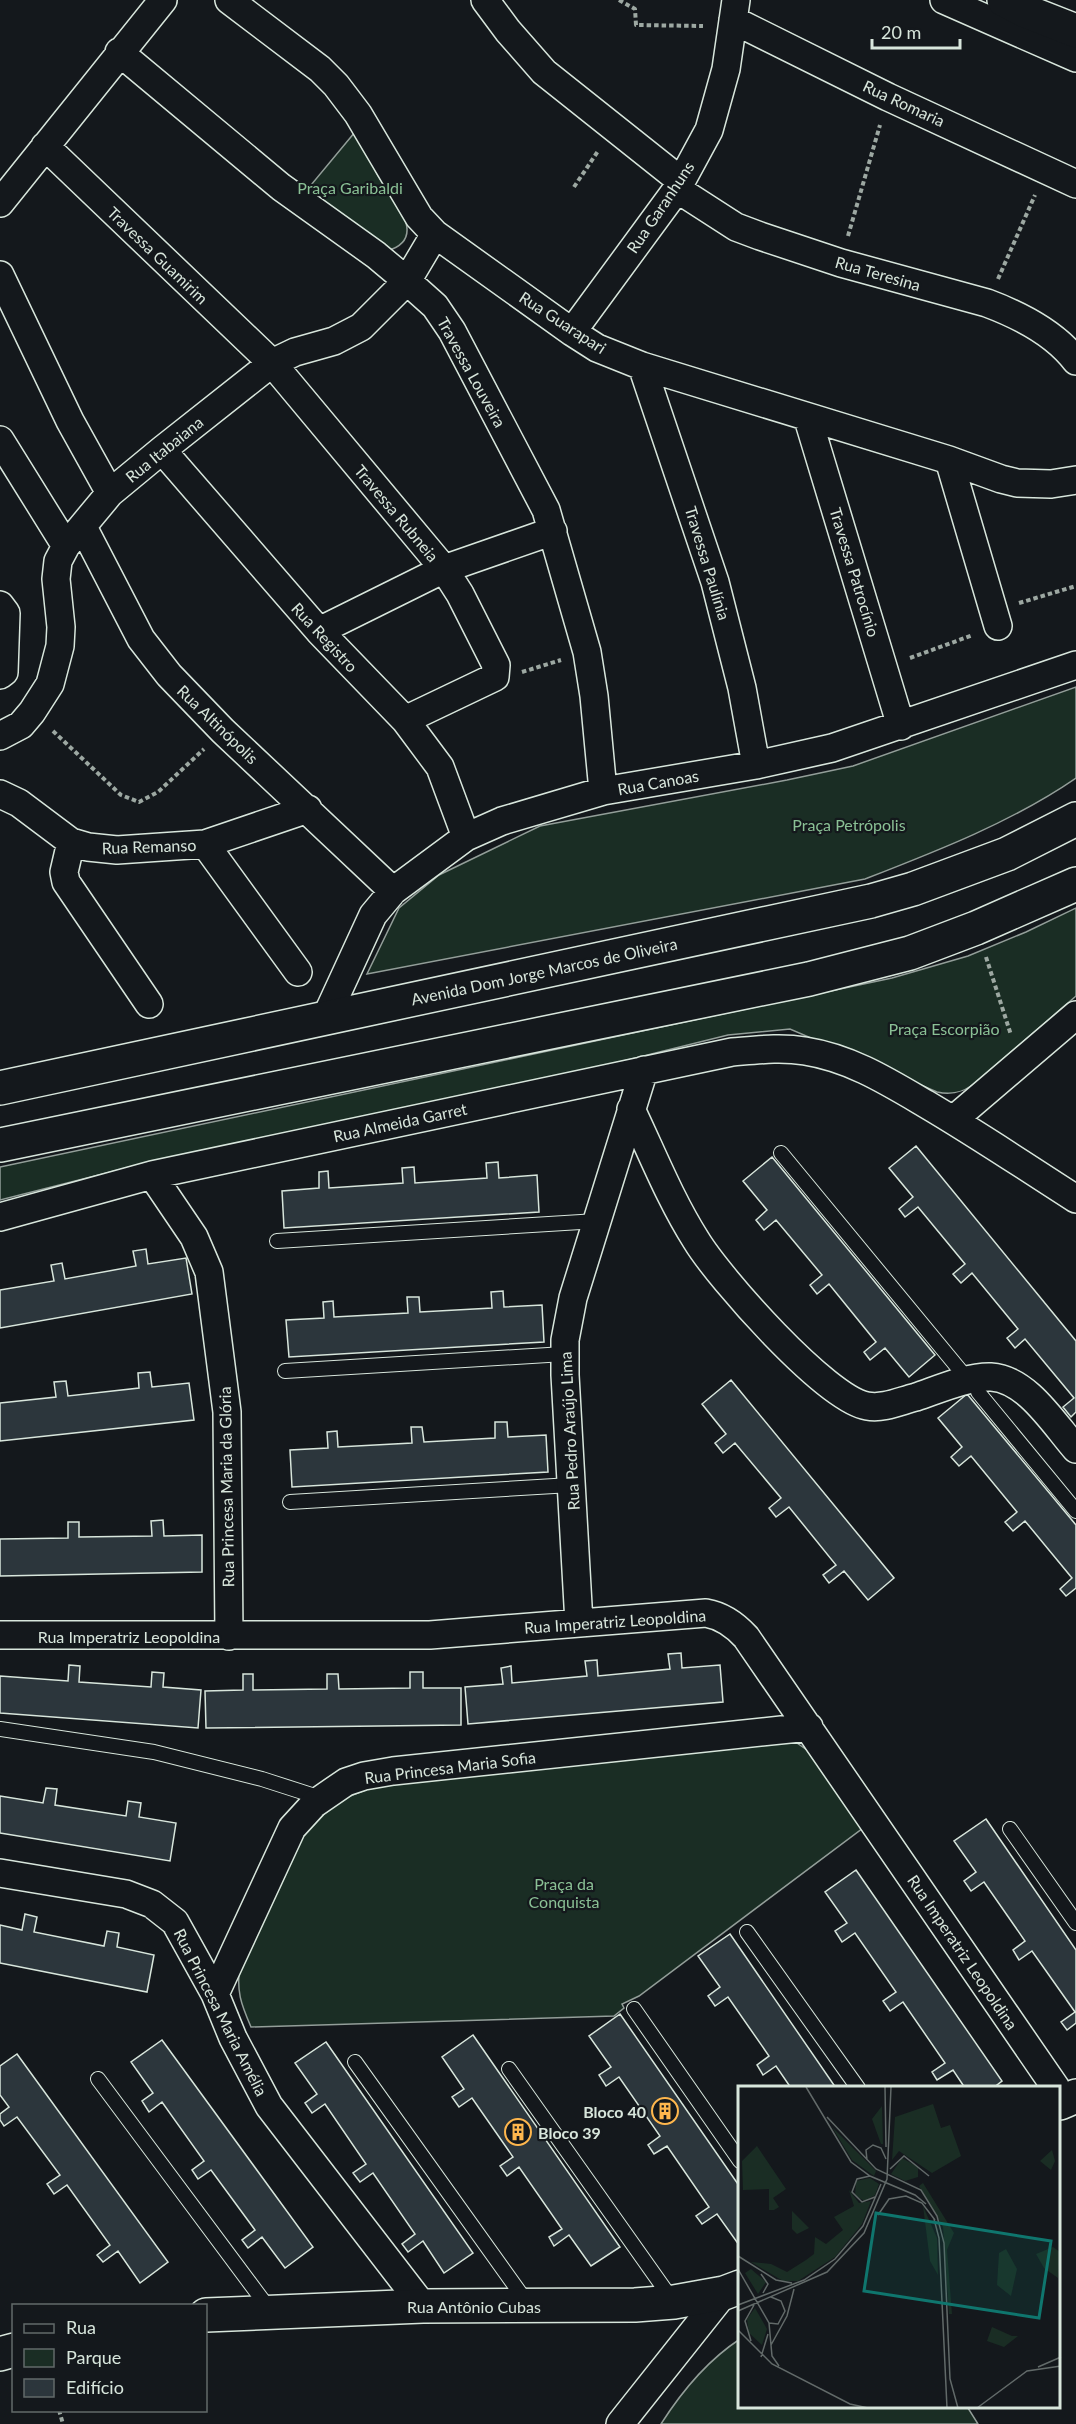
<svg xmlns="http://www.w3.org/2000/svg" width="1076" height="2424" font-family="Lato,sans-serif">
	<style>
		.green { fill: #1a2d24; stroke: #939e99; stroke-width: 1.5 }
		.building { fill: #2c363c; stroke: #d8e6dc; stroke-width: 1.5 }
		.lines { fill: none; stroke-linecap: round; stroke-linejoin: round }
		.service-casing { stroke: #d8e6dc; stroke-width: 16 }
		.minor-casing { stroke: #d8e6dc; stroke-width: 30 }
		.tertiary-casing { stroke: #d8e6dc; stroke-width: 36 }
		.secondary-casing { stroke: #d8e6dc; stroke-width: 36 }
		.trunk-casing { stroke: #d8e6dc; stroke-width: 36 }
		.path { stroke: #9da8a2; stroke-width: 4; stroke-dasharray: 4.5 3; stroke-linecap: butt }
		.service { stroke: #14181c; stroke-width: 14 }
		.minor { stroke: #14181c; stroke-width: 27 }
		.tertiary { stroke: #14181c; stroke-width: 33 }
		.secondary { stroke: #14181c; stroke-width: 33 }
		.trunk { stroke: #14181c; stroke-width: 33 }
		.labels { text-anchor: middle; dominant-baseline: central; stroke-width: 4.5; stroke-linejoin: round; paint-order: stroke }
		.street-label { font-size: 16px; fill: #d8e6dc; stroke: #14181c }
		.park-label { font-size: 16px; fill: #8ac095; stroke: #14181c }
		.poi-label { font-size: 16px; font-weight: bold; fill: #d8e6dc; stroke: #14181c; text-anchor: end }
		.inset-road { fill: none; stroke: #626a69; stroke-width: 1.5 }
		.view { fill: #0f766e; fill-opacity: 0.15; stroke: #0f766e; stroke-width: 3 }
		.inset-edge { fill: none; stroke: #d8e6dc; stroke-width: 3 }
	</style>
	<rect width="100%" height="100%" fill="#14181c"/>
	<path class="green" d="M355 132C364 145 370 160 377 174 389 195 432 238 387 251L306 191Z
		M1076 687V778C1012 822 937 851 865 879L367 974 399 908 439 875 540 826 787 780 853 766Z
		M1076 908V996L974 1084C962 1093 951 1095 937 1092L790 1029 728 1035 595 1068 142 1164 0 1200V1167L892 978 968 956 1026 932Z
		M794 1741 807 1750 863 1828 639 1996 622 2004 624 2008 614 2016 251 2027C241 2004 236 1991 240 1965L301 1832 345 1798 368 1789 395 1784Z
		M740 2339V2408H968L978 2424H661C682 2391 708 2360 740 2339Z"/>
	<path class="building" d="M916 1146 1076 1341V1412L1071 1417 1063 1407 1074 1398 1025 1339 1015 1348 1007 1338 1018 1329 972 1273 961 1283 953 1274 965 1264 918 1207 905 1217 899 1209 913 1197 889 1168Z
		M772 1157 935 1355 909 1377 885 1348 870 1360 864 1352 876 1342 829 1284 817 1294 810 1285 822 1275 776 1220 764 1230 756 1220 767 1210 743 1181Z
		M498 1162 499 1178 537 1175 539 1212 284 1228 282 1191 319 1188V1172L328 1171 329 1188 403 1183 402 1168 414 1167 415 1183 487 1178 486 1163Z
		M146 1249 148 1264 186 1258 192 1294 0 1328V1290L54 1281 51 1265 62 1263 65 1279 136 1266 133 1251Z
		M503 1291 504 1307 542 1305 544 1342 289 1357 286 1320 324 1318 323 1302 333 1301 334 1317 408 1313 407 1297H419L420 1312 492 1308 491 1292Z
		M150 1372 152 1387 189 1383 194 1420 0 1441V1403L56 1397 54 1382 66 1381 68 1396 139 1388 138 1373Z
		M731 1380 894 1578 868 1600 844 1571 829 1583 823 1575 836 1565 789 1507 776 1517 769 1508 781 1498 735 1443 723 1453 715 1443 726 1434 702 1404Z
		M967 1394 1076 1525V1588L1066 1596 1060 1589 1072 1578 1025 1521 1013 1531 1005 1522 1017 1512 971 1456 959 1466 951 1457 962 1447 938 1418Z
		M495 1422H507L508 1437 546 1435 548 1472 292 1487 290 1450 328 1448 327 1432 337 1431 338 1447 412 1443 411 1427H422L424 1442 495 1438Z
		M163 1520 164 1536 202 1535V1572L0 1576V1539L68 1538V1522H79V1537L152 1536 151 1521Z
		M681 1653 682 1668 720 1665 723 1702 468 1724 465 1687 503 1684 501 1668 511 1666 512 1683 587 1676 585 1661 597 1660 598 1676 670 1669 668 1654Z
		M69 1665 80 1666 79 1682 151 1687 152 1672 164 1673 163 1687 201 1690 198 1728 0 1713V1676L68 1681Z
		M410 1672H423V1688H461V1725L206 1728 205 1691 243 1690V1674H253V1690L327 1689V1674H338L339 1689 410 1688Z
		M46 1788 57 1789 55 1805 126 1816 128 1801 141 1803 139 1817 176 1823 170 1861 0 1833V1796L43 1803Z
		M986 1819 1076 1950V2023L1067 2030 1061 2022 1075 2012 1032 1951 1019 1960 1013 1950 1025 1941 984 1882 971 1891 964 1881 976 1872 954 1841Z
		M856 1870 1002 2081 993 2088H965L953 2070 937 2080 932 2072 945 2063 903 2002 890 2011 883 2001 896 1992 855 1933 842 1942 835 1931 847 1923 825 1892Z
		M25 1914 37 1917 34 1932 104 1946 107 1931 119 1933 117 1947 154 1955 147 1992 0 1963V1925L22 1930Z
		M730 1934 836 2088H791L776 2066 763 2075 757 2065 769 2056 728 1997 715 2006 708 1996 720 1987 698 1956Z
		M620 2014 740 2187 739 2245 717 2214 702 2224 696 2216 709 2207 667 2146 654 2154 648 2145 660 2136 619 2077 606 2086 599 2075 611 2067 589 2036Z
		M473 2035 620 2247 591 2266 569 2235 554 2246 549 2237 562 2229 519 2167 507 2176 500 2166 513 2157 472 2098 459 2107 452 2097 464 2089 442 2057Z
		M162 2040 313 2247 285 2268 262 2237 248 2248 242 2240 255 2230 211 2170 198 2179 192 2170 204 2161 162 2102 149 2112 142 2101 153 2093 131 2062Z
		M326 2042 473 2253 444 2273 423 2241 408 2252 402 2244 415 2234 373 2173 360 2182 353 2173 366 2164 325 2104 312 2113 305 2103 317 2094 295 2063Z
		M17 2054 168 2262 140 2283 118 2251 103 2262 97 2255 110 2245 67 2185 54 2194 47 2184 60 2175 17 2117 4 2126 0 2120V2114L9 2107 0 2095V2066Z"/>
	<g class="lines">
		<defs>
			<path id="service" d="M781 1153 969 1381
				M277 1241 597 1221
				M285 1371 564 1354
				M978 1392 1076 1511
				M290 1502 571 1485
				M0 1729 154 1752 262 1779 321 1798
				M1010 1829 1076 1923
				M747 1932 858 2088
				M634 2009 740 2161
				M355 2062 528 2304
				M509 2069 673 2301
				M98 2079 270 2310"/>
			<path id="minor" d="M229 0 320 69 336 85 358 114 419 217 435 234 572 332 597 348 642 366 949 460 1001 479 1017 483 1051 484 1076 480
				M485 0 508 31 544 72 681 181
				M944 0 1076 58
				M733 20 888 97 1076 184
				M119 52 281 187 376 255 407 281 435 306 452 331 546 510 587 652 594 696 603 791
				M45 146 272 363 444 569 460 594 496 665 495 677 405 720
				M677 189 736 227 760 236 841 263 987 303C1019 315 1055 333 1076 361
				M0 203 163 0
				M0 275 70 421 110 493
				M572 332 677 189 709 130 726 69 736 0
				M642 366 715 582 742 688 756 765
				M808 419 901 726
				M0 440 66 546
				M162 450 319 631 405 720 440 767 466 837
				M949 460 998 626
				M83 527 141 639 169 675 223 731 393 891
				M0 605 6 613 4 672 0 675
				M319 631 444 569 553 531
				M0 736 21 725 32 712 50 684 60 646 61 627 56 579 58 561 66 546 110 493 162 450 272 363 295 352 334 341 361 327 407 281 435 234
				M0 794 19 803 71 842 88 847 117 850 205 844 308 809
				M71 842 64 872 66 882 149 1004
				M205 844 298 972
				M326 1017 373 915 393 891 466 837 502 821 603 791 756 765 832 748 1076 665
				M631 1109C652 1153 670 1199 696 1240 719 1278 826 1399 867 1406 884 1409 900 1401 916 1397 937 1390 969 1376 991 1377 1027 1379 1054 1424 1076 1449
				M953 1120 1076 1015
				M152 1175 194 1237 209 1272 227 1412 229 1636
				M0 1217 152 1175 732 1052C757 1050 781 1047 805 1051 850 1058 887 1081 926 1104 977 1134 1026 1167 1076 1199
				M579 1623 565 1375V1340L573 1298 644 1070
				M0 1635H430L706 1613C723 1616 735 1625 746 1637L1056 2088
				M0 1873 126 1894 152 1904 175 1922 215 1994 233 2038 269 2106 423 2306
				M215 1994 292 1828 314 1804 346 1782 364 1776 393 1771 809 1727
				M620 2424 724 2293"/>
			<path id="tertiary" d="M1060 2103 1076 2096
				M206 2315 423 2306 635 2305 674 2302 724 2293 740 2287
				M0 2354 14 2350"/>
			<path id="secondary" d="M0 1088 871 901 913 889 1007 854 1076 819
				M0 1145 809 979 910 953 976 928 1076 884"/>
			<path id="trunk" d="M1004 0 1025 11 1076 31"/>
		</defs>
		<use href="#service" class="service-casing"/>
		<use href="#minor" class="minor-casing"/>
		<use href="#tertiary" class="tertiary-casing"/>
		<use href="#secondary" class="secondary-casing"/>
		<use href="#trunk" class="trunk-casing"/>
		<path class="path" d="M619 0 635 9 636 25 703 26
			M574 187 598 151
			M848 236 880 125
			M998 279 1035 195
			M1019 603 1076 586
			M910 658 973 635
			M522 672 561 660
			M53 731 121 795 139 802 158 792 204 749
			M986 957 1011 1035
			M59 2410 63 2424"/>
		<use href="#service" class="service"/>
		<use href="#minor" class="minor"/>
		<use href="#tertiary" class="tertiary"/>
		<use href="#secondary" class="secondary"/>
		<use href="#trunk" class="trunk"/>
	</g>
	<defs>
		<symbol id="building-ring" viewBox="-11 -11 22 22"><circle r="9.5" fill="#14181c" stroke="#ffb74d" stroke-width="1.5"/><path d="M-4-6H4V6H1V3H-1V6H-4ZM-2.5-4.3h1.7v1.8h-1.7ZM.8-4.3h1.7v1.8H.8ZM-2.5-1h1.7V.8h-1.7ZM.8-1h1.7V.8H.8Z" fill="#ffb74d"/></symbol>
	</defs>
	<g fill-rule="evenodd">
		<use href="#building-ring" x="650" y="2096" width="30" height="30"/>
		<use href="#building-ring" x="503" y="2117" width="30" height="30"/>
	</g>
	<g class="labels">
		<g class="street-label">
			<text transform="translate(904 103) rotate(25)">Rua Romaria</text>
			<text transform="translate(660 207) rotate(-56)">Rua Garanhuns</text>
			<text transform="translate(158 255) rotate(44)">Travessa Guamirim</text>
			<text transform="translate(878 273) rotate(16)">Rua Teresina</text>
			<text transform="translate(563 322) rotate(33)">Rua Guarapari</text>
			<text transform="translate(472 372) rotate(61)">Travessa Louveira</text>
			<text transform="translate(164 449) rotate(-39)">Rua Itabaiana</text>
			<text transform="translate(397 513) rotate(50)">Travessa Rubneia</text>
			<text transform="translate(708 563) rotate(73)">Travessa Paulínia</text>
			<text transform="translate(855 572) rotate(73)">Travessa Patrocínio</text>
			<text transform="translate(325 637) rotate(47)">Rua Registro</text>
			<text transform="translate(218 724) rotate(44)">Rua Altinópolis</text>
			<text transform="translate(658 782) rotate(-10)">Rua Canoas</text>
			<text transform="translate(149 846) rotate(-2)">Rua Remanso</text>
			<text transform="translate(544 971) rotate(-12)">Avenida Dom Jorge Marcos de Oliveira</text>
			<text transform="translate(400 1122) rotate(-12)">Rua Almeida Garret</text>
			<text transform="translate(569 1431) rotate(-93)">Rua Pedro Araújo Lima</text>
			<text transform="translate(226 1487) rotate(-91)">Rua Princesa Maria da Glória</text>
			<text transform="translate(615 1621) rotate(-4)">Rua Imperatriz Leopoldina</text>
			<text x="129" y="1636">Rua Imperatriz Leopoldina</text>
			<text transform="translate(450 1767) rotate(-7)">Rua Princesa Maria Sofia</text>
			<text transform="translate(963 1952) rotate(56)">Rua Imperatriz Leopoldina</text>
			<text transform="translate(221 2012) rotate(63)">Rua Princesa Maria Amélia</text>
			<text x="474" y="2306">Rua Antônio Cubas</text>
		</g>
		<g class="park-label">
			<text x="350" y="187">Praça Garibaldi</text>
			<text x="849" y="824">Praça Petrópolis</text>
			<text x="944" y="1028">Praça Escorpião</text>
			<text x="564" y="1883">Praça da<tspan x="564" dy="18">Conquista</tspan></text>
		</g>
		<g class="poi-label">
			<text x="646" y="2111">Bloco 40</text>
			<text x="538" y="2132" text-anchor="start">Bloco 39</text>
		</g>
	</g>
	<g transform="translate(738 2086)">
		<rect width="322" height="322" fill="#14181c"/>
		<path d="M195 18 203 42 212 39 223 70 194 87 161 65 154 74 157 31ZM144 20 145 58H143L134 33ZM94 41 138 85 136 90 114 74ZM19 60 48 103 35 112 41 121 36 124H31V103L5 104 4 75ZM314 64 317 75 313 84 302 75ZM164 72 180 81V91L167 95 153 88ZM132 92 141 98 137 109 127 115 117 110 118 95ZM185 97 216 147 209 164 214 228H211L205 141 181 100ZM111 104 121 117 133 115 124 138 97 171 60 195H45L13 176 33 178 49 186 68 174 76 168 77 151 88 158 105 144 96 131 116 120ZM185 120 199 152 200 189 192 175ZM54 125 71 142 59 148 54 143ZM315 161 322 166 320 192 306 182 298 168ZM268 163 279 183 273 210 259 199 261 167ZM13 183 28 196 20 208 7 187ZM17 222 29 243 24 259 11 247 9 233ZM254 241 274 250H280L266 261 249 255Z" fill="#1a2d24"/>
		<path class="inset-road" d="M68 1 113 76 132 90 177 109 188 118M147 1 148 61M89 31 138 83 183 104 199 130 206 157 212 293 220 322M129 74 128 64 135 59 143 62 148 73M152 83 166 70 191 90M132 90 119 93 114 106 124 116 137 111M140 129 151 113 168 110 184 117 197 134M196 133 201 152 209 322M0 170 38 194 54 197M0 183 31 237 34 270 41 280M23 188 30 198 25 207M0 219 66 194 97 173 125 140 143 98M0 225 89 186 126 147 149 93 153 1M31 237 40 238 47 225 43 215 33 211M0 244 34 278 112 318 130 322M13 255 7 235 16 219M33 259 49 230 56 203M23 271 30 248M300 281 323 271M239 322 289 285 323 280"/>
		<path class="view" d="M138 127 313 155 301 232 126 205Z"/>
		<rect width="322" height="322" class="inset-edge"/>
	</g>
	<rect x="12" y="2304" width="195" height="108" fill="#14181c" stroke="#626a69" stroke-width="1.5"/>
	<rect x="24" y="2324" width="30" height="9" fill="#14181c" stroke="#626a69" stroke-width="1.5"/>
	<text x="66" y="2334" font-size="18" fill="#d8e6dc">Rua</text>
	<rect x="24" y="2349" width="30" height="18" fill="#1a2d24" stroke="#626a69" stroke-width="1.5"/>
	<text x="66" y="2364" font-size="18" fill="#d8e6dc">Parque</text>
	<rect x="24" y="2379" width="30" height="18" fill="#2c363c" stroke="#626a69" stroke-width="1.5"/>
	<text x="66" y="2394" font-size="18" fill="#d8e6dc">Edifício</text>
	<path d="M872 39v9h88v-9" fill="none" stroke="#d8e6dc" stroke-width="3"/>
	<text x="881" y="39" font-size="18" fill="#d8e6dc" stroke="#14181c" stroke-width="4.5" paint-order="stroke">20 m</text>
</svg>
